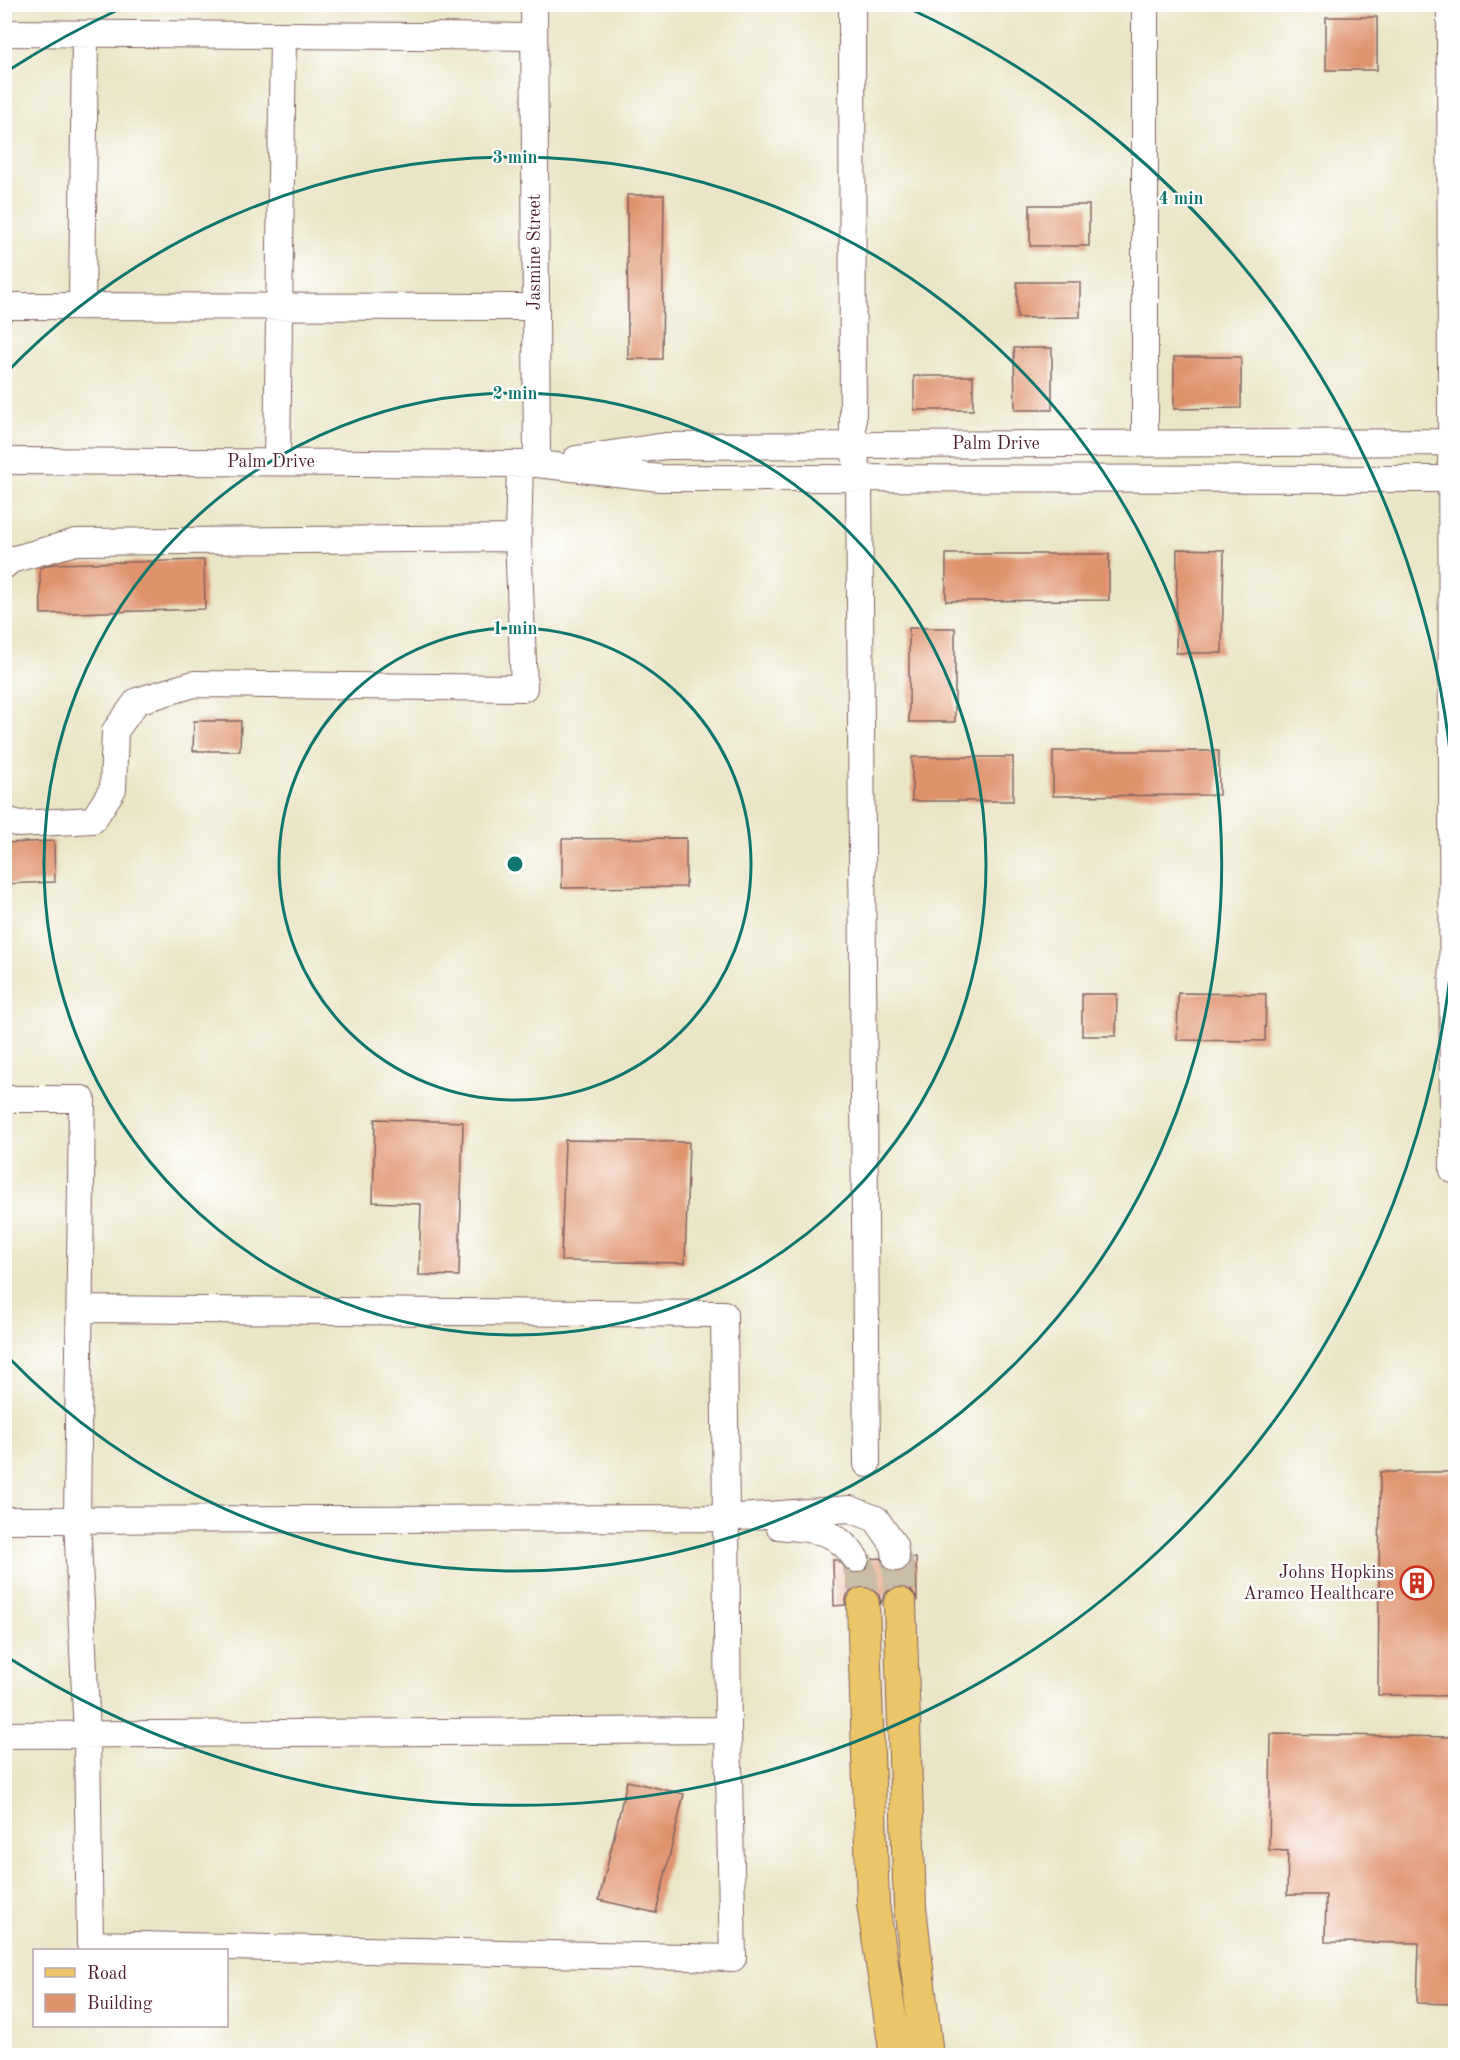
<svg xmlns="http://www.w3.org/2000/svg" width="1460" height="2060" font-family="'Old Standard TT',serif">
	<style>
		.building { fill: #df936d }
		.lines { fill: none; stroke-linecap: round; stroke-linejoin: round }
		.major-tunnel { stroke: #cabda7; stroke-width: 32; stroke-dasharray: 32 16; stroke-linecap: butt }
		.minor-casing { stroke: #826461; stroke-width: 28 }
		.major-casing { stroke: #826461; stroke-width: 34 }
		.minor { stroke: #fff; stroke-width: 26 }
		.major { stroke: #ecc569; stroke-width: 32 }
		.ring { fill: none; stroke: #0f766e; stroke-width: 3 }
		.labels { text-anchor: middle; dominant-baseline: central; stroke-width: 4.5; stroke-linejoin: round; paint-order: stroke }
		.street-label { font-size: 18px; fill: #4a1f2b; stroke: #fff }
		.poi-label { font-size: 18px; fill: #4a1f2b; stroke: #fff; text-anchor: end }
		.centre { fill: #0f766e; stroke: #fff; stroke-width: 3 }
		.ring-label { font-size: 18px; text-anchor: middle; font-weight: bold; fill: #0f766e; stroke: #fff; stroke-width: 4.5; stroke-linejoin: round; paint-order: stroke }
	</style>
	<rect width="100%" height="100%" fill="#fff"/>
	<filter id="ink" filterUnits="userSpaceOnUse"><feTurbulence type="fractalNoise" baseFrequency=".0167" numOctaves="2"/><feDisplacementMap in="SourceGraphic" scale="12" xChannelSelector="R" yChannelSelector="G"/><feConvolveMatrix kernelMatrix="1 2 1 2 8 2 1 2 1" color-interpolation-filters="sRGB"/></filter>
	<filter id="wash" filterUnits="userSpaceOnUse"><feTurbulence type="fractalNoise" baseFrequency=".008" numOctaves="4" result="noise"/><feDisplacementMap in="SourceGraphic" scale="24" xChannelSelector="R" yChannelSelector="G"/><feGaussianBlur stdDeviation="1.35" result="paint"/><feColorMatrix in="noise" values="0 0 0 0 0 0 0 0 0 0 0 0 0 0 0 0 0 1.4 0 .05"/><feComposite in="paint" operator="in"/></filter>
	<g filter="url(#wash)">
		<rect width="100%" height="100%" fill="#eae5c6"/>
		<g id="blocks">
			<path class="building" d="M1326 17H1377V70H1326Z
				M627 195H664L662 359H628Z
				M1030 205H1089V246H1030Z
				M1017 282H1080V317L1017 318Z
				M1014 348H1052V410H1015Z
				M1174 357H1241V408L1174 409Z
				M914 376H973V410H914Z
				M1177 549 1224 550 1222 653H1176Z
				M946 554H1109V600L946 601Z
				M204 560 205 609 41 614 40 568 53 564Z
				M909 628H955V722H909Z
				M194 721H241L240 751H193Z
				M1053 751H1219V795L1053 796Z
				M912 757H1013V801H912Z
				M686 838V887L562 888V839Z
				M54 841 55 882 4 884V843Z
				M1178 993 1266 994 1265 1041 1177 1040Z
				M1082 994H1117L1116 1036H1082Z
				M375 1119 463 1122 459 1276 419 1275 421 1204 373 1202Z
				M565 1140 689 1142 685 1263 561 1261Z
				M1380 1472H1455V1696L1378 1695Z
				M881 1558 885 1568 890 1572 898 1573 906 1569 910 1564 911 1558H916L917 1599 909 1588 899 1586 890 1589 884 1595 881 1604 879 1595 872 1588 862 1586 854 1588 847 1595 845 1605 834 1606 833 1560H837L850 1573 858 1574 866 1570 870 1565 871 1559Z
				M1271 1734 1455 1737V2004L1417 2003 1419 1943 1325 1942 1326 1895H1287L1288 1851 1269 1850Z
				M627 1781 684 1794 656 1913 599 1900Z"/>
		</g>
	</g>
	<g filter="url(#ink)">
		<use href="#blocks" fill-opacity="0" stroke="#826461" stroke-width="1.5"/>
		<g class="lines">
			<path class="major-tunnel" d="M896 1558 900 1576V1604
				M856 1559 862 1577 863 1604"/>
			<defs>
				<path id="minor" d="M534 4 537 464
					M852 4 853 445 859 478 867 1464
					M1145 4V444
					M1450 4 1453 1170
					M4 33 534 37
					M4 306 536 307
					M82 306 85 34
					M576 459 666 446 1456 442
					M4 461 537 464 660 478 1456 479
					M277 462 283 35
					M4 566 11 560 76 542 518 538
					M4 819 19 824 93 820 113 789 115 731 137 701 194 684 524 688 518 538 520 464
					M4 1099H82L77 1520 87 1735 90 1944 733 1958 728 1730 724 1314 80 1309
					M4 1520 725 1518 850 1509 876 1519 894 1545 896 1558
					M779 1526C813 1530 834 1527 856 1559
					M4 1735 728 1730"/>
				<path id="major" d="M863 1604 873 1904 896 2056
					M900 1604 910 1907 927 2056"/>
			</defs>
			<use href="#minor" class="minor-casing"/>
			<use href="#major" class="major-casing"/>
			<use href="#minor" class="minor"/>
			<use href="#major" class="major"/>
		</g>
	</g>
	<g class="ring">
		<circle cx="515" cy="864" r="236"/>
		<circle cx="515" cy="864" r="471"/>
		<path d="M6 373A707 707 0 1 1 6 1355"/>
		<path d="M1455 922A942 942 0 0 1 9 1658M9 70A942 942 0 0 1 124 7M906 7A942 942 0 0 1 1455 806"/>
	</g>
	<defs>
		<symbol id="building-ring" viewBox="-11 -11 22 22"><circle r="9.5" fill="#fff" stroke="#c8321e" stroke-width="1.5"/><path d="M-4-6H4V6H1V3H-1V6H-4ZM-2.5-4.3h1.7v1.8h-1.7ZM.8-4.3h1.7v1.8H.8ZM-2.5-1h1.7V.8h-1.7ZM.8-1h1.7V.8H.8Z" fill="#c8321e"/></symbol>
	</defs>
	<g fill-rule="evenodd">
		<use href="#building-ring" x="1398" y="1564" width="38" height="38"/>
	</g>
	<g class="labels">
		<g class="street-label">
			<text transform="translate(535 252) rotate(-90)">Jasmine Street</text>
			<text x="996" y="444">Palm Drive</text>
			<text x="271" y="462">Palm Drive</text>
		</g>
		<g class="poi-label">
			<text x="1394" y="1573">Johns Hopkins<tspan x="1394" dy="21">Aramco Healthcare</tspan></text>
		</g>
	</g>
	<circle cx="515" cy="864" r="9" class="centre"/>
	<g class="ring-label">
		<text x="515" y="163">3 min</text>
		<text x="1181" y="204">4 min</text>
		<text x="515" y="399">2 min</text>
		<text x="515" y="634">1 min</text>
	</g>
	<rect width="1460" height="2060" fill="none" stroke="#fff" stroke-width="24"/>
	<rect x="33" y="1949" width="195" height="78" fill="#ffffff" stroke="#b7a5aa" stroke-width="1.5"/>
	<rect x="45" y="1968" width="30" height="9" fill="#ecc569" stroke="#b7a5aa" stroke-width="1.5"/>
	<text x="87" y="1979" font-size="18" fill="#4a1f2b">Road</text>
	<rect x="45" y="1994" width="30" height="18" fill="#df936d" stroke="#b7a5aa" stroke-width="1.5"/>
	<text x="87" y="2009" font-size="18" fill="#4a1f2b">Building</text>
</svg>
